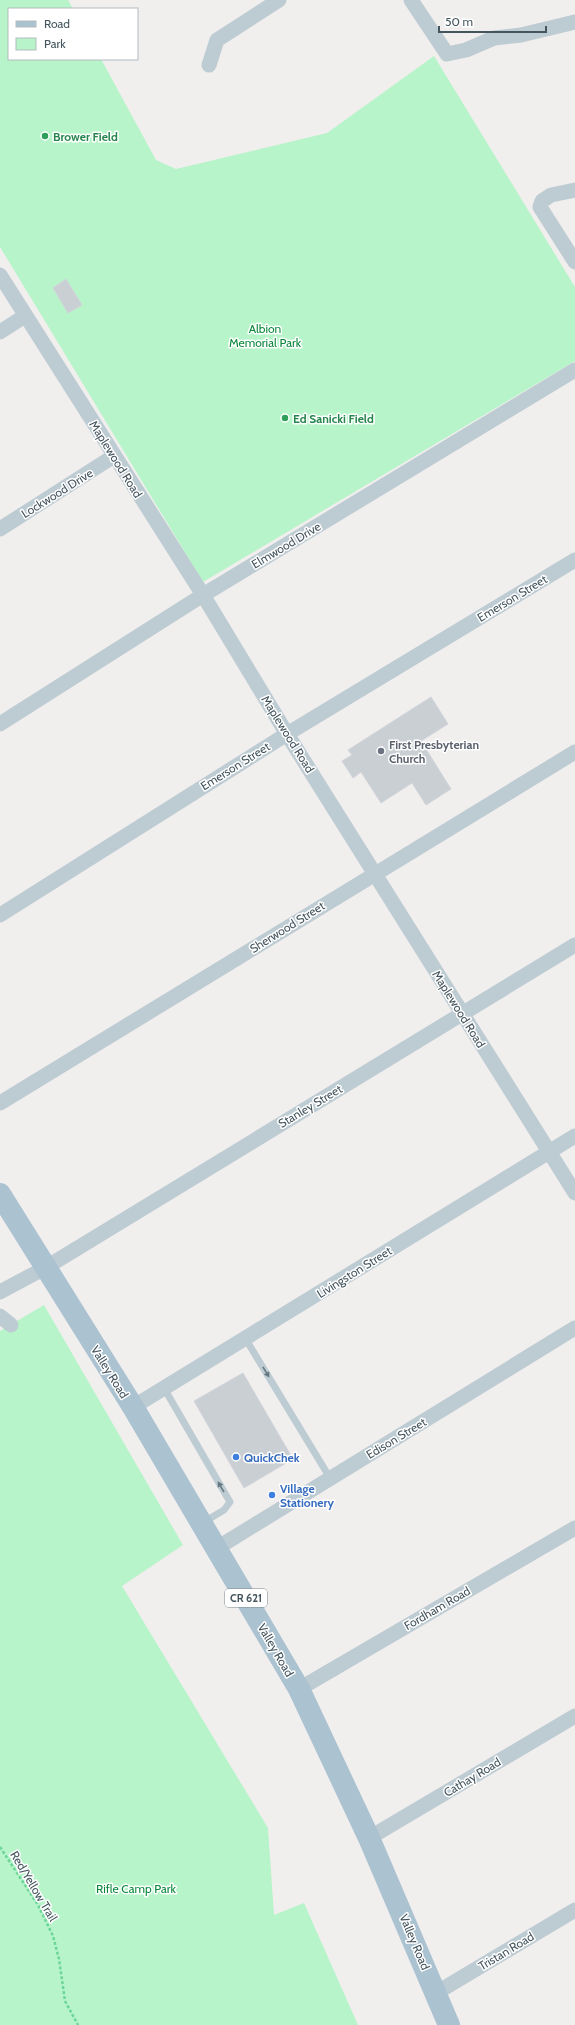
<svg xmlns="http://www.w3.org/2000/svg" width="575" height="2025" font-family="Cabin,sans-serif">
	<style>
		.park { fill: #b7f4c9 }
		.building { fill: #cacfd4; stroke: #d2d5db }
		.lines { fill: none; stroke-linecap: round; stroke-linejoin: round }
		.path { stroke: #6bd697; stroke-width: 2.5; stroke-dasharray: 3 2; stroke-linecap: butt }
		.service { stroke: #bdcbd2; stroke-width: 7 }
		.minor { stroke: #bdcbd2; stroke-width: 15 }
		.primary { stroke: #abc2d1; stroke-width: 22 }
		.oneway { fill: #687881 }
		.leisure-dot { fill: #2e9e5b; stroke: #fff; stroke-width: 1.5 }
		.worship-dot { fill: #6b7280; stroke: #fff; stroke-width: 1.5 }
		.shop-dot { fill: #3f7fe0; stroke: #fff; stroke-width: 1.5 }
		.labels { text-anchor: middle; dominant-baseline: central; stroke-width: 3; stroke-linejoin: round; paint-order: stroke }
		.shield { fill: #fff; stroke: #7c888e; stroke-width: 1 }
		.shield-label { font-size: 11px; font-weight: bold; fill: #44555e }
		.leisure-label { font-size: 12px; font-weight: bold; fill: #27864d; stroke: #fff; text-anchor: start }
		.park-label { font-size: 12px; fill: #0c883d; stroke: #fff }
		.street-label { font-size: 12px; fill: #44555e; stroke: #fff }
		.worship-label { font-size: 12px; font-weight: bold; fill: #5b616d; stroke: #fff; text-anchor: start }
		.shop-label { font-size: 12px; font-weight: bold; fill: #366cbe; stroke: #fff; text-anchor: start }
	</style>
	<rect width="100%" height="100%" fill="#f1eeee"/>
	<path class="park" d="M0 0H68L73 9H9V59H101L156 160 176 169 327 133 434 56 575 287V361L203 582 0 247Z
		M44 1305 183 1545 122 1586 268 1828 274 1915 304 1903 358 2025H0V1331Z"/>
	<path class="building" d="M66 279 82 305 68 313 53 288Z
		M431 697 448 724 421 741 451 789 426 805 412 783 381 803 361 772 353 778 342 761 352 755 348 750Z
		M243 1373 293 1459 244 1488 194 1401Z"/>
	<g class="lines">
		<path class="path" d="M0 1847 38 1905 53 1936 59 1959 65 2001 78 2025"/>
		<path class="service" d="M245 1338 330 1478
			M164 1388 230 1502 224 1510 204 1522"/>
		<path class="minor" d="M411 0 447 54 466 50 494 38 521 35 575 22
			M209 65 217 40 279 0
			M575 190 551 195 542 201 540 207 575 262
			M0 275 203 595 287 734 575 1193
			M0 332 25 316
			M0 529 114 456
			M0 724 203 595 575 370
			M0 915 287 734 575 560
			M0 1103 575 752
			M0 1292 45 1268 575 945
			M0 1316 11 1325
			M133 1407 575 1136
			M217 1548 575 1328
			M299 1689 575 1528
			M369 1838 575 1716
			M436 1993 575 1910"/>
		<path class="primary" d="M0 1194 133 1407 299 1689 369 1838 449 2025"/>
	</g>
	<defs><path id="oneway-solid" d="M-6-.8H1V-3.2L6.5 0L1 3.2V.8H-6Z"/></defs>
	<g class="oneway">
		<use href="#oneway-solid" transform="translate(266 1372) rotate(59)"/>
		<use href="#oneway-solid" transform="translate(221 1487) rotate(-120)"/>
	</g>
	<g class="leisure-dot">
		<circle cx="45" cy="136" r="4"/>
		<circle cx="285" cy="418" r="4"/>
	</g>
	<circle class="worship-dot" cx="381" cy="751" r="4"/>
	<g class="shop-dot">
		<circle cx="236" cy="1457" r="4"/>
		<circle cx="272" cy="1495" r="4"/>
	</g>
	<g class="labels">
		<rect class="shield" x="225" y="1589" width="42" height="18" rx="3"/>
		<g class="shield-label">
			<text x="246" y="1598">CR 621</text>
		</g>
		<g class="leisure-label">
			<text x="53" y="136">Brower Field</text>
			<text x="293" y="418">Ed Sanicki Field</text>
		</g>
		<g class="park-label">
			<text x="265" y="328">Albion<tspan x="265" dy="14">Memorial Park</tspan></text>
			<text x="136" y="1888">Rifle Camp Park</text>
		</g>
		<g class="street-label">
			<text transform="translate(116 459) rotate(58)">Maplewood Road</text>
			<text transform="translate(57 493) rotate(-32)">Lockwood Drive</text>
			<text transform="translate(286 545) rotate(-31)">Elmwood Drive</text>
			<text transform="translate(512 598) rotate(-31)">Emerson Street</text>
			<text transform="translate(288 734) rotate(58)">Maplewood Road</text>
			<text transform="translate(235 766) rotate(-32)">Emerson Street</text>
			<text transform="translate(287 927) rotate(-32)">Sherwood Street</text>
			<text transform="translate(459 1009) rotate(58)">Maplewood Road</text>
			<text transform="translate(310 1106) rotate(-31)">Stanley Street</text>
			<text transform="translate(354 1272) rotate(-32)">Livingston Street</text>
			<text transform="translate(110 1372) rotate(58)">Valley Road</text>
			<text transform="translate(396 1438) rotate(-31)">Edison Street</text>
			<text transform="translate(437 1608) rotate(-30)">Fordham Road</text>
			<text transform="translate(276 1650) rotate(60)">Valley Road</text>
			<text transform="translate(472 1777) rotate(-31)">Cathay Road</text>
			<text transform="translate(34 1886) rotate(59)">Red/Yellow Trail</text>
			<text transform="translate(415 1942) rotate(67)">Valley Road</text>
			<text transform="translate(506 1951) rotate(-31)">Tristan Road</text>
		</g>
		<g class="worship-label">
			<text x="389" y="744">First Presbyterian<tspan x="389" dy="14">Church</tspan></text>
		</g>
		<g class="shop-label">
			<text x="244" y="1457">QuickChek</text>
			<text x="280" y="1488">Village<tspan x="280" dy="14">Stationery</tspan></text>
		</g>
	</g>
	<rect x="8" y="8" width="130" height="52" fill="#ffffff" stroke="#b4bbbf"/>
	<rect x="16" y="21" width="20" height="6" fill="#abc2d1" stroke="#b4bbbf"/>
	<text x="44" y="28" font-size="12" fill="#44555e">Road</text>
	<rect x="16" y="38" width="20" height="12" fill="#b7f4c9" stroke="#b4bbbf"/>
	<text x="44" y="48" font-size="12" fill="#44555e">Park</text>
	<path d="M439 26v6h107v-6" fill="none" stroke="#44555e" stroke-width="2"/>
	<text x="445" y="26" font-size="12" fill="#44555e" stroke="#ffffff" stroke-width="3" paint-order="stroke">50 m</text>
</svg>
